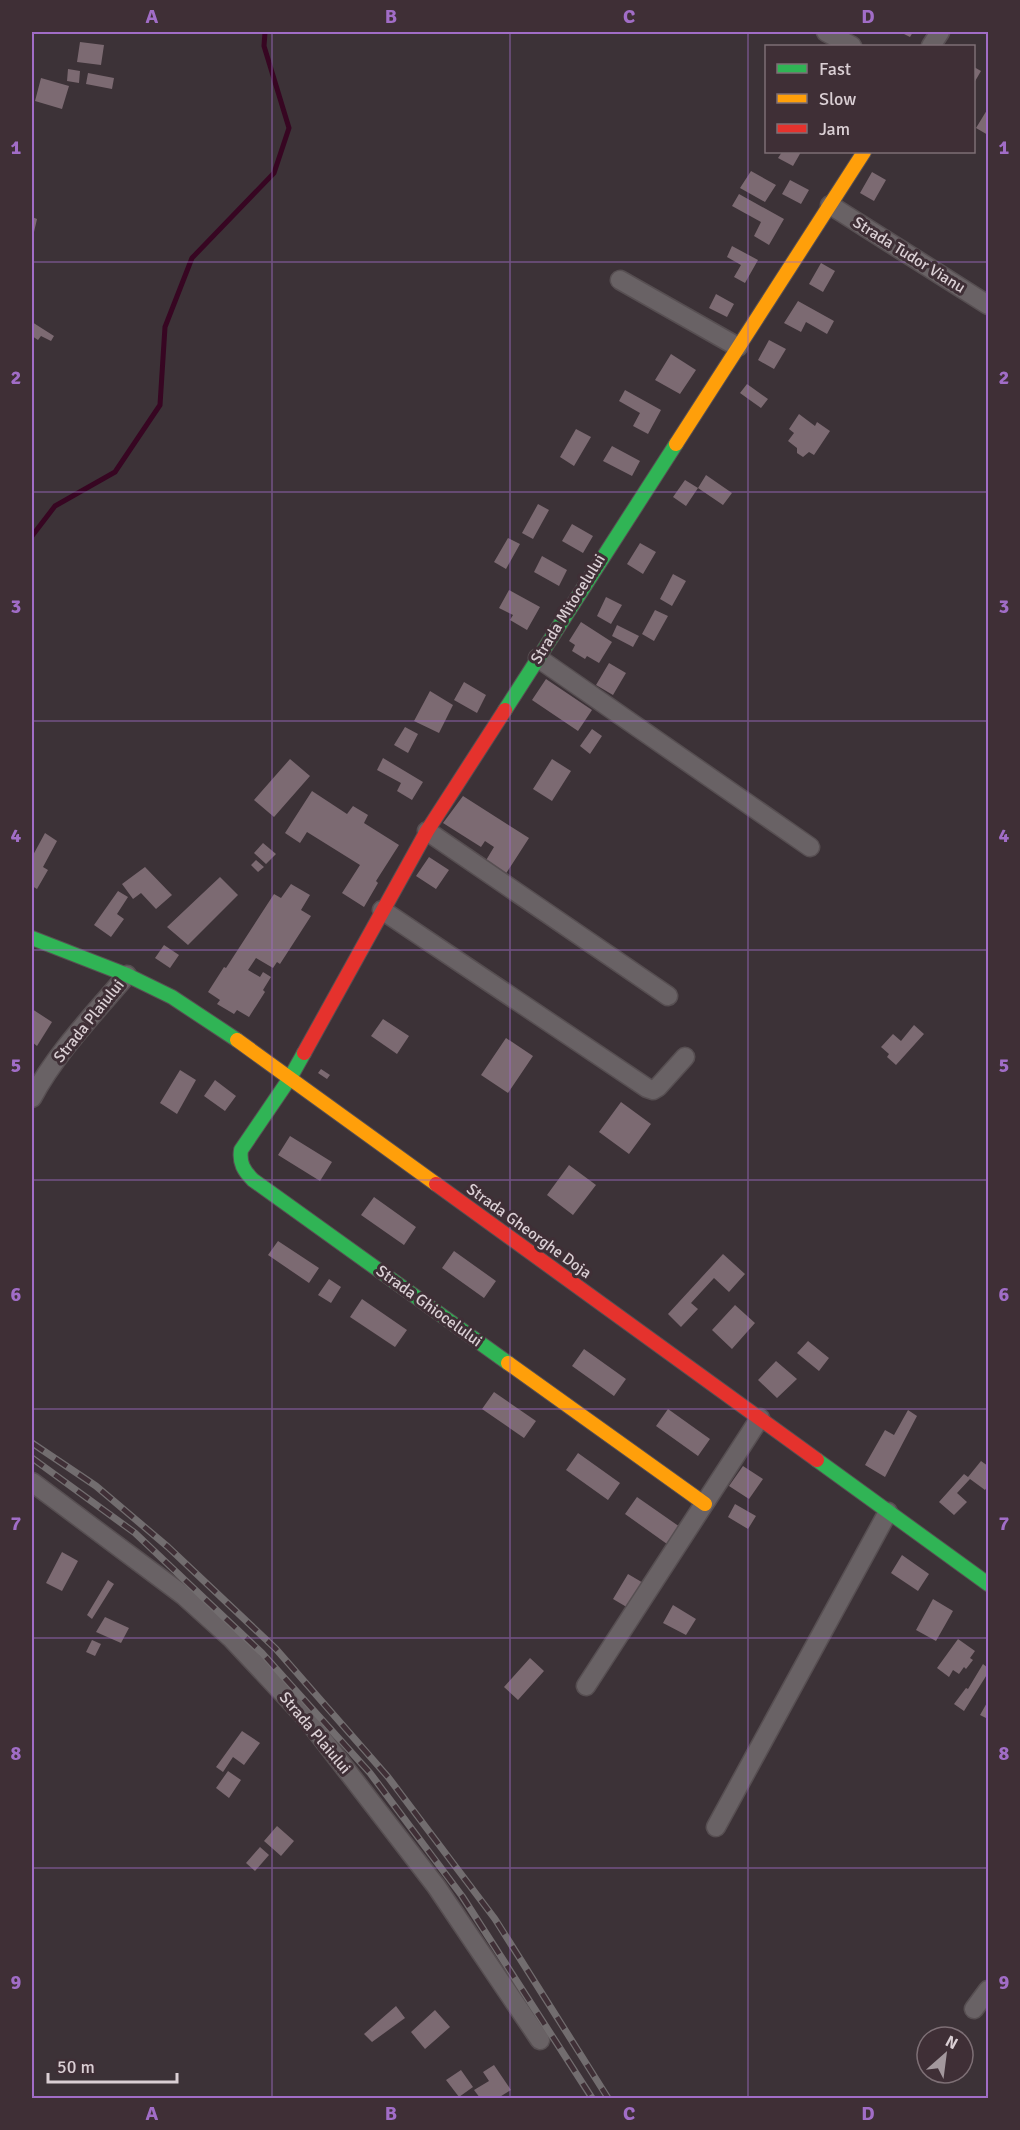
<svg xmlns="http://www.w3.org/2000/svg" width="1020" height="2130" font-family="Signika,sans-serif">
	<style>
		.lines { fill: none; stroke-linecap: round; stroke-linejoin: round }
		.stream { stroke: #370622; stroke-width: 5 }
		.building { fill: #7c6a72 }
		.street-casing { stroke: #574f52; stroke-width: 21 }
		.fast-casing { stroke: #574f52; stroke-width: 16 }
		.slow-casing { stroke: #574f52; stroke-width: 16 }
		.jam-casing { stroke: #574f52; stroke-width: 16 }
		.street { stroke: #696265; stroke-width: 18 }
		.fast { stroke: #30b455; stroke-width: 14 }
		.slow { stroke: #ff9f0a; stroke-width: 14 }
		.jam { stroke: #e5322d; stroke-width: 14 }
		.rail-casing { stroke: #726d6f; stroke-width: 7 }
		.rail { stroke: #3f2f36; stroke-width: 4.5; stroke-dasharray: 14; stroke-linecap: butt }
		.grid { fill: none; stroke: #a16dc7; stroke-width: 1.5; stroke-opacity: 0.55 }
		.labels { text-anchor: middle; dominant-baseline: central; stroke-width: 6; stroke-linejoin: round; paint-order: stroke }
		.street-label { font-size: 16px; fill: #dacfd4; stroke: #3f2f36 }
		.neatline { fill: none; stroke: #a16dc7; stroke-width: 2 }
		.grid-label { font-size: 20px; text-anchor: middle; font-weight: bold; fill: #a16dc7 }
	</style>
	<rect width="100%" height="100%" fill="#3c3237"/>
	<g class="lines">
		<path class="stream" d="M32 536 55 506 115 472 160 405 165 327 192 258 274 173 289 128 264 46 265 32"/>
	</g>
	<path class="building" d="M900 32H913L910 37Z
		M80 42 104 45 101 65 77 62Z
		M974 67 981 71 974 83Z
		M68 69 80 71 79 83 67 81Z
		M88 73 114 78 112 89 86 84Z
		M41 78 69 86 62 109 35 101Z
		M987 110 988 111V135L976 128Z
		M782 152H801L793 166 778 158Z
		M751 171 776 185 765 202 740 188Z
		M872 172 886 180 874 201 860 193Z
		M790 180 809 190 801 204 782 194Z
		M739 194 784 219 769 245 754 236 761 222 732 206Z
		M32 217 37 219 34 232 32 231Z
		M732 246 758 260 745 283 734 277 741 265 727 257Z
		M821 263 835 271 823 292 809 284Z
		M716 294 734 304 727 317 709 308Z
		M798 301 834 321 827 334 806 322 801 332 784 323Z
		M32 322 54 336 51 341 41 336 38 340 32 336Z
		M769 340 786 349 774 369 758 360Z
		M671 354 696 370 680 394 655 380Z
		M747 384 768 399 761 408 740 393Z
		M625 390 661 410 648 434 633 426 640 413 619 401Z
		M799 414 815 426 817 422 830 431 814 455 809 452 803 457 797 453V448L788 441 794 433 789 429Z
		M576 429 591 437 574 466 560 457Z
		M612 446 640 461 632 476 603 461Z
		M706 475 732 493 723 505 698 488Z
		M685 480 698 488 686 506 673 497Z
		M538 504 549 510 533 539 522 533Z
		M572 524 593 536 583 553 562 541Z
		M508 538 520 544 506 569 494 562Z
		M640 543 656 552 643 574 627 564Z
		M542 556 567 570 559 586 534 572Z
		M673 574 686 581 672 606 660 599Z
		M509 590 540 607 527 630 510 620 513 615 499 608Z
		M606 597 622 605 611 624 597 616Z
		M655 610 668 616 654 641 642 634Z
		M581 622 612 642 599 663 587 656 585 659 572 651 575 645 569 641Z
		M617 625 639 636 633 647 612 636Z
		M609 663 626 673 613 695 596 685Z
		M546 679 592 710 578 731 532 700Z
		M464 682 486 695 477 713 454 700Z
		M430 691 453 705 439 733 414 721Z
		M405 727 418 734 408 753 394 745Z
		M592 729 602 736 590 754 580 746Z
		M383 758 423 782 412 800 397 791 401 783 377 770Z
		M290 759 310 776 274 817 254 800Z
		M552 759 571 771 552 801 533 789Z
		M312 791 347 814 353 806 368 815 364 823 399 845 376 881 378 883 364 907 342 893 360 865 307 832 300 843 285 833Z
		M463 796 529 838 505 875 485 862 494 847 485 841 481 847 443 823Z
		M45 833 57 841 43 867 48 870 37 889 32 886V857Z
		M263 843 276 854 266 864 254 853Z
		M429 857 449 870 436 889 416 876Z
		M256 860 264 867 258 872 251 865Z
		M145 867 172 895 156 909 141 893 133 899 122 884Z
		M220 877 238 895 188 945 167 927Z
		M291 884 310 895 301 910 311 916 280 964 277 962 273 968 256 958 248 970 260 977 263 972 271 977 263 990 265 992 249 1017 237 1010 234 1014 217 1004 220 1000 208 992 224 967 226 968 274 894 281 898Z
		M118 891 128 897 117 914 124 919 111 937 94 925Z
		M164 945 179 955 170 968 155 958Z
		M32 1009 52 1022 37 1046 32 1042Z
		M383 1019 409 1036 397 1054 371 1036Z
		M914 1025 924 1034 896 1065 887 1057 889 1054 881 1047 893 1034 901 1041Z
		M506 1038 533 1056 508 1093 481 1075Z
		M321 1069 330 1075 327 1079 318 1073Z
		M180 1070 196 1080 177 1114 160 1103Z
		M215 1080 236 1096 225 1111 204 1096Z
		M621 1102 651 1124 629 1154 599 1132Z
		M290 1136 332 1162 320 1181 278 1155Z
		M569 1165 596 1185 573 1215 547 1195Z
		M374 1197 416 1227 404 1245 361 1215Z
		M278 1241 319 1268 309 1283 268 1255Z
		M454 1251 496 1281 484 1298 442 1268Z
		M723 1254 745 1274 729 1292 714 1278 691 1303 698 1309 681 1327 668 1314Z
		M329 1279 341 1287 331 1303 318 1295Z
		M362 1299 407 1330 395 1347 350 1317Z
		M735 1305 755 1323 732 1349 712 1330Z
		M808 1341 829 1358 819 1371 797 1353Z
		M584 1349 626 1379 614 1396 572 1366Z
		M776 1361 797 1379 777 1398 758 1380Z
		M494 1392 536 1421 524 1438 482 1409Z
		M668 1409 710 1439 698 1456 656 1426Z
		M908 1410 917 1416 885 1477 865 1465 885 1430 894 1435Z
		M578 1453 620 1483 608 1500 566 1470Z
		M981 1461 988 1466V1486L985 1490 970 1479 957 1493 967 1502 954 1515 939 1502 964 1474 968 1477Z
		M743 1466 763 1479 749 1499 729 1486Z
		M637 1497 680 1527 667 1544 625 1514Z
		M735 1504 756 1516 748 1529 728 1517Z
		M62 1552 78 1561 62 1591 46 1583Z
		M902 1555 929 1574 918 1591 891 1573Z
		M628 1574 645 1584 630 1609 613 1599Z
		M108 1580 114 1584 92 1619 87 1615Z
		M933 1599 953 1611 936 1641 916 1630Z
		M673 1605 696 1619 686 1635 663 1623Z
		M105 1617 129 1628 121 1643 96 1632Z
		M958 1639 975 1651 970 1658 973 1660 966 1669 964 1667 959 1674 953 1670 949 1677 937 1668Z
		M92 1640 101 1644 95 1656 86 1652Z
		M530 1658 544 1671 518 1700 504 1687Z
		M983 1664 988 1668V1673L964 1711 954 1704 966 1688 968 1689Z
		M988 1701V1719L980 1715Z
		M242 1731 260 1743 244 1765 233 1757 223 1772 216 1767Z
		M228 1771 241 1780 229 1798 216 1788Z
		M277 1826 294 1841 281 1856 264 1841Z
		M260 1847 269 1855 255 1871 246 1863Z
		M396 2006 405 2018 372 2042 364 2034Z
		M435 2010 450 2027 425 2049 411 2032Z
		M494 2065 511 2090 498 2098H480L474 2090 489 2081 483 2072Z
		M461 2070 473 2087 459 2097 446 2080Z"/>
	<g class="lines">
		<defs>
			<path id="street" d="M826 32 852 46
				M931 46 940 32
				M830 205 988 305
				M620 280 738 347
				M538 658 810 847
				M427 831 668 996
				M382 910 647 1088 653 1090 658 1087 685 1057
				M32 1098C56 1053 94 1014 127 975
				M32 1482 183 1595 232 1639 307 1719 436 1886 540 2040
				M586 1686 760 1418
				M716 1827 888 1512
				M974 2009 988 1990"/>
			<path id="fast" d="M505 710 676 444
				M32 938 127 975 172 997 237 1040
				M304 1053 290 1078 241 1150C239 1163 244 1171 253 1180L508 1363
				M817 1460 988 1584"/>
			<path id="slow" d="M676 444 864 152
				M237 1040 436 1184
				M508 1363 705 1504"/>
			<path id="jam" d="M304 1053 427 831 505 710
				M436 1184 817 1460"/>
		</defs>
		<use href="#street" class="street-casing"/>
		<use href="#fast" class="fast-casing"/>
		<use href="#slow" class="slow-casing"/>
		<use href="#jam" class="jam-casing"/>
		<use href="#street" class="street"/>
		<use href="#fast" class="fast"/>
		<use href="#slow" class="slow"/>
		<use href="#jam" class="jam"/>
		<defs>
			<path id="rail" d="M32 1443 96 1486 168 1547 276 1649 388 1777 495 1919 608 2098
				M32 1458 135 1533 262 1653 370 1773 462 1896 592 2098"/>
		</defs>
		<use href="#rail" class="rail-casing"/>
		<use href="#rail" class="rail"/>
	</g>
	<path class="grid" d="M272 32V2098M510 32V2098M748 32V2098M32 262H988M32 492H988M32 721H988M32 950H988M32 1180H988M32 1409H988M32 1638H988M32 1868H988"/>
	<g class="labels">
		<g class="street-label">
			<text transform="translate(909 255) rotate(32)">Strada Tudor Vianu</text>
			<text transform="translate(568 609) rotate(-58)">Strada Mitocelului</text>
			<text transform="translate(89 1021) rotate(-51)">Strada Plaiului</text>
			<text transform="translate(529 1231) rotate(36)">Strada Gheorghe Doja</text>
			<text transform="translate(429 1306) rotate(36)">Strada Ghiocelului</text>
			<text transform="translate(315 1733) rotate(50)">Strada Plaiului</text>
		</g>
	</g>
	<rect width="1020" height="2130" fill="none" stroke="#3f2f36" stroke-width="66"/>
	<rect x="765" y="45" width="210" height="108" fill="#3f2f36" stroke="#7d6f75" stroke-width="1.5"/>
	<rect x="777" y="64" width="30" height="9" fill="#30b455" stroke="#7d6f75" stroke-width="1.5"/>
	<text x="819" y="75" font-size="18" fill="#dacfd4">Fast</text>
	<rect x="777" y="94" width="30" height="9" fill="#ff9f0a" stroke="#7d6f75" stroke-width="1.5"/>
	<text x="819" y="105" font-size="18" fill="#dacfd4">Slow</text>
	<rect x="777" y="124" width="30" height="9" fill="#e5322d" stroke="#7d6f75" stroke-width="1.5"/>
	<text x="819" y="135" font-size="18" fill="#dacfd4">Jam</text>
	<g transform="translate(945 2055) rotate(28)"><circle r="28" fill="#3f2f36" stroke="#7d6f75" stroke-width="1.5"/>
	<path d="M0-4.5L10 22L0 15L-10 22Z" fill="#a3989d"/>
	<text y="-9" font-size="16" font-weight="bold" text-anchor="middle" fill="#dacfd4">N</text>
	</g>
	<path d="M48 2073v9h129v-9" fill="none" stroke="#dacfd4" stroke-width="3"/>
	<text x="57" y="2073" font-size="18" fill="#dacfd4" stroke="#3f2f36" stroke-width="4.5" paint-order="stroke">50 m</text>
	<rect x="33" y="33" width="954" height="2064" class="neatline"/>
	<g class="grid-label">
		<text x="152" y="23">A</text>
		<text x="391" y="23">B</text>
		<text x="629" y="23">C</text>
		<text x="868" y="23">D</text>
		<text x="16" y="154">1</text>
		<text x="1004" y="154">1</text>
		<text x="16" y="384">2</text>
		<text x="1004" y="384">2</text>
		<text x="16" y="613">3</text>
		<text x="1004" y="613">3</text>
		<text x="16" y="842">4</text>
		<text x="1004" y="842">4</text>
		<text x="16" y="1072">5</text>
		<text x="1004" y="1072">5</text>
		<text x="16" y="1301">6</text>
		<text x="1004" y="1301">6</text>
		<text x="16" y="1530">7</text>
		<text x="1004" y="1530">7</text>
		<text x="16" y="1760">8</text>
		<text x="1004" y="1760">8</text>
		<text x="16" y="1989">9</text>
		<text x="1004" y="1989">9</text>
		<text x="152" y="2120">A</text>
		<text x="391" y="2120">B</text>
		<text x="629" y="2120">C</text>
		<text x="868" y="2120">D</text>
	</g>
</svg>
